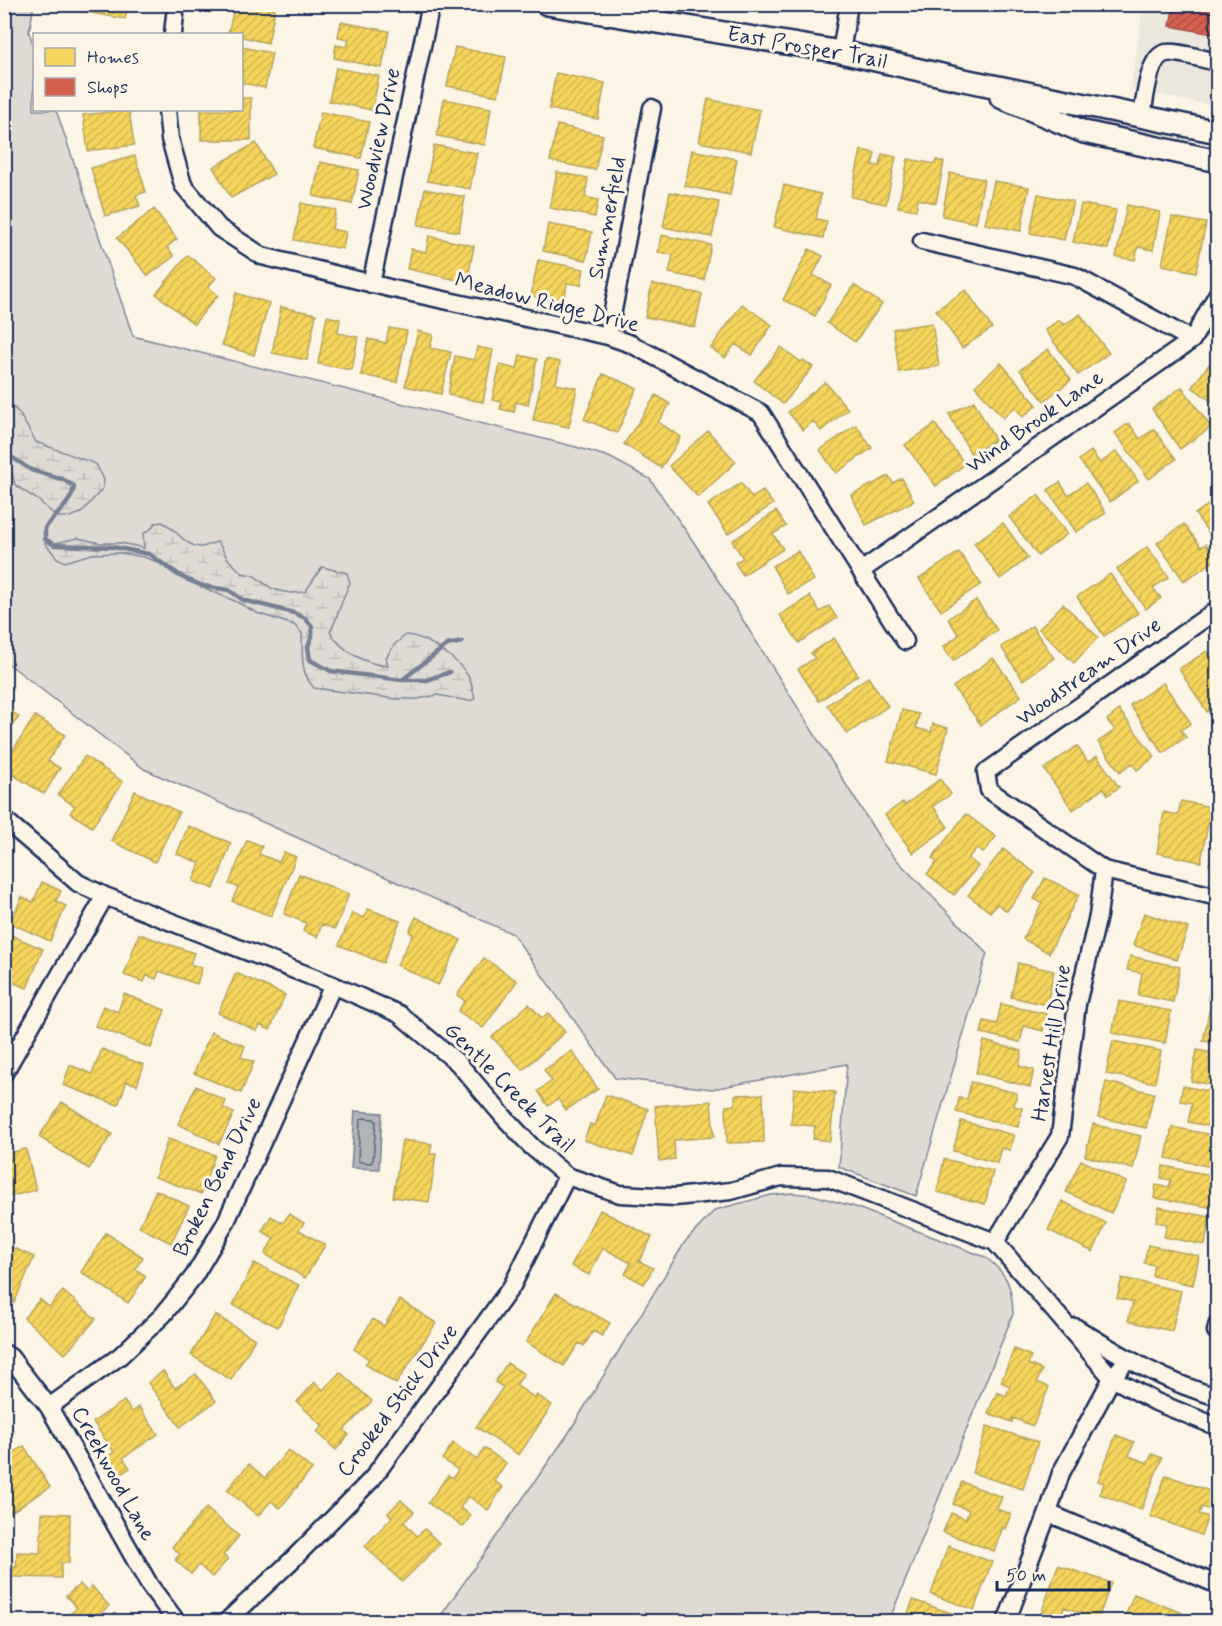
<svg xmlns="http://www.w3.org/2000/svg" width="1222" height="1626" font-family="Mynerve,sans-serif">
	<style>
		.built { fill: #ece7dc }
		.grass { fill: #dfdbd4; stroke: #7d8599; stroke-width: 1.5 }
		.wetland { fill: url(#wetland-marsh); stroke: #7d8599; stroke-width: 1.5 }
		.water { fill: #b2b4b8; stroke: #767f94; stroke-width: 1.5 }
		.homes { fill: url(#homes-hatch); stroke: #b4a35d; stroke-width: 1.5 }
		.shops { fill: url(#shops-hatch); stroke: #9e5152; stroke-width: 1.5 }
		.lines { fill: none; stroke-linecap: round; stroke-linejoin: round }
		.shore { stroke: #576482; stroke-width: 1.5 }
		.stream { stroke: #767f94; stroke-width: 4.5 }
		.minor-casing { stroke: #1b2f5e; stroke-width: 21 }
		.major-casing { stroke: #1b2f5e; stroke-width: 26 }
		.minor { stroke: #fcf5e5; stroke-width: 16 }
		.major { stroke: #fcf5e5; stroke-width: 21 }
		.labels { text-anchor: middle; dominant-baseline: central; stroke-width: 6; stroke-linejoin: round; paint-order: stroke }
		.street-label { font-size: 22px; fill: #1b2f5e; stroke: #fcf5e5 }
	</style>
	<defs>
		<pattern id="wetland-marsh" width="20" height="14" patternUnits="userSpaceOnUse" patternTransform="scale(1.5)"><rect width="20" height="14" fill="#dfdbd4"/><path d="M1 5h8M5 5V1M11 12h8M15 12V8" fill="none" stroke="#bfbcb8"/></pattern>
		<pattern id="homes-hatch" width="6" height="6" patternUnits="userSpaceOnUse" patternTransform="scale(1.5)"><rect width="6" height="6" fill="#f6d55c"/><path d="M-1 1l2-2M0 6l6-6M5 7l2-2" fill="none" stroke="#d2b752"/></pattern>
		<pattern id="shops-hatch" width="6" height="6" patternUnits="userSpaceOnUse" patternTransform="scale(1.5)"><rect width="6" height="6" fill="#d6604d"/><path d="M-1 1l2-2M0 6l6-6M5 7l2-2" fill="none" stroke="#ad5043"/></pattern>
	</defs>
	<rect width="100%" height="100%" fill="#fcf5e5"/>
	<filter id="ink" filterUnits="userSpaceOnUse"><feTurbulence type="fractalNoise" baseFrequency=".0167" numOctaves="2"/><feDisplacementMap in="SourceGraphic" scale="12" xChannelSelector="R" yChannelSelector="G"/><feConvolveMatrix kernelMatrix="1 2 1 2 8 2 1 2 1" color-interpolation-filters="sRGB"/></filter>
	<g filter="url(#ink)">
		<path class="built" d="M1143 5H1217V107L1131 89Z"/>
		<path class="grass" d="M4 5H34L29 32 34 48V110H56L133 336 576 447 609 457 650 479 697 547 884 845 893 856 987 953 916 1196 839 1167 847 1064 712 1089 615 1078 513 934 144 769 5 661Z
			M792 1193 813 1195 855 1207 985 1257C1008 1274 1012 1286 1013 1314L889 1621H437L568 1434 685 1242 715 1210 771 1195Z"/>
		<path class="wetland" d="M5 399 19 413 36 442 96 464 104 480 103 488 81 513 70 517H57L38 500 15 485 12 472 5 461Z
			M162 522C176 528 183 545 199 547 206 548 211 542 218 542L228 559 242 573 253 575 271 588 280 591 290 593 305 592 322 567 347 573 350 583C341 599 339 616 330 632 343 652 365 664 388 666L386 658 395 644 406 635C426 636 458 659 468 676 472 683 473 692 475 699L469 701 437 695 418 699H397L314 688C299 672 303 653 302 633L294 625 257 613 237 602 178 577 157 562 144 557 120 553 92 554 65 562 57 558 45 543 46 537 50 541 56 543 78 538 100 543H121L144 548 143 534 151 529 155 523Z"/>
		<path class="water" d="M355 1111 382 1113 379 1169 351 1168Z"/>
		<path class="homes" d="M80 4H128L125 19 79 11Z
			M235 4H252L275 9 268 43 242 37V34H228Z
			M341 22 389 31 382 68 334 58 336 45 347 47 349 39 338 37Z
			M242 47 272 53 265 88 242 83Z
			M455 47 506 57 498 96 447 86Z
			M336 68 379 76 372 110 329 101Z
			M556 73 605 83 598 119 549 109Z
			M242 98H251V140H201V110H242Z
			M444 99 491 108 485 145 437 136Z
			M708 99 760 110 751 152 699 142Z
			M129 110 134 145 88 151 83 115Z
			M321 112 369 122 361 158 313 148Z
			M557 125 603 135 595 170 550 161Z
			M256 143 274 174 231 198 213 167Z
			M434 145 477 153 470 189 427 181Z
			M692 150 737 159 730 195 685 186Z
			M861 150 875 153 872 165 880 166 882 154 896 157 886 204 851 197Z
			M135 156 146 192 136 195 140 206 105 216 91 168Z
			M908 159 935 164 936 160 944 162 936 203 918 199 916 210 898 207Z
			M320 162 359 170 352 204 313 196Z
			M557 172 588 178 585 197 598 200 595 217 550 208Z
			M950 173 984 179 976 223 942 216Z
			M994 181 1029 187 1021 231 985 224Z
			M784 185 821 194 816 219 827 221 823 238 774 227Z
			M425 189 465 197 459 232 418 225Z
			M670 192 719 202 712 237 663 227Z
			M1038 194 1073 201 1064 240 1030 233Z
			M301 203 336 210 332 229 346 232 343 249 294 240Z
			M1081 204 1116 210 1108 249 1073 242Z
			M1127 205 1160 212 1153 250 1138 247 1135 260 1116 257Z
			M154 209 177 239 167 247 174 256 148 276 117 238Z
			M1172 217 1206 223 1196 272 1162 265Z
			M548 224 592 232 586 260 543 251Z
			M661 235 711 245 704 280 669 273 673 255 658 252Z
			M429 236 474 246 467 282 407 269 411 249 426 252Z
			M809 249 823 256 813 275 831 285 815 316 783 300Z
			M188 255 216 278 208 287 218 295 194 324 156 294Z
			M538 260 584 269 581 285 567 283 564 303 531 296Z
			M652 284 702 294 695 327 645 317Z
			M854 285 882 304 855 342 827 323Z
			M966 290 992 328 962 348 936 310Z
			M236 293 269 303 254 355 222 345Z
			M742 304 772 325 752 355 735 344 725 358 711 348Z
			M281 307 316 314 307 360 272 353Z
			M1080 314 1109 353 1078 375 1045 330 1059 320 1064 325Z
			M327 316 340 319 338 333 358 337 352 370 318 364Z
			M932 323 939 366 899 372 893 329Z
			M389 328 407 331 397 382 361 375 368 339 386 343Z
			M418 331 433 335 430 348 451 352 441 394 405 386Z
			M477 347 493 350 483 402 448 395 455 356 474 360Z
			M781 347 801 362 803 360 813 367 783 404 754 381Z
			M1048 349 1071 380 1044 401 1020 370Z
			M520 355 537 359 528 405 516 402 514 412 500 409 502 402 492 400 500 365 517 369Z
			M546 359 560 362 556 384 577 388 569 427 533 420Z
			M1213 359 1218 362V406L1192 387Z
			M1001 363 1037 405 1023 417 1015 407 1003 418 975 386Z
			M603 374 637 388 617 433 584 419Z
			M825 382 848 409 821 431 813 421 803 430 788 412Z
			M1182 387 1211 427 1180 449 1152 409Z
			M656 395 670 404 658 422 681 437 661 468 624 444Z
			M974 401 995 440 971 454 949 414Z
			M1129 423 1140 439 1154 429 1176 459 1149 479 1115 433Z
			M935 424 965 464 936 486 905 445Z
			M856 425 872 448 836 473 820 450Z
			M708 431 736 462 698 497 669 466Z
			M1091 451 1100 463 1117 451 1138 481 1110 502 1079 460Z
			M889 476 893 483 902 478 914 501 866 525 851 495Z
			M1060 482 1068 495 1086 483 1106 513 1076 532 1048 490Z
			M741 483 752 498 763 491 773 504 728 534 708 505Z
			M1038 495 1067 534 1038 556 1009 517Z
			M1218 498V546L1195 514Z
			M776 511 786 526 773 534 783 549 743 575 735 563 743 558 732 541Z
			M1003 523 1028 558 1000 579 974 543Z
			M1184 524 1201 547 1206 544 1217 559 1184 581 1157 543Z
			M1147 547 1169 577 1153 588 1161 598 1146 609 1117 569Z
			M798 551 814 580 788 594 772 566Z
			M959 552 981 584 941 611 919 579Z
			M1110 574 1138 613 1104 636 1077 597Z
			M810 596 820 612 829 606 837 618 799 643 780 615Z
			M976 600 997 630 953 661 943 647 959 635 948 619Z
			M1063 604 1098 637 1074 663 1039 629Z
			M1032 626 1054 658 1023 680 1001 647Z
			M834 638 858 675 819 701 798 669 815 658 811 653Z
			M1207 651 1218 667V705L1207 712 1179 669Z
			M993 658 1021 696 981 725 953 687Z
			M868 677 888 706 847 734 827 705Z
			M1163 683 1191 723 1181 730 1186 737 1163 753 1130 705Z
			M4 705 19 717 4 735Z
			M902 710 919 714 916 728 931 732 933 724 948 728 936 774 888 761Z
			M1119 710 1155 757 1137 770 1132 763 1120 772 1098 742 1115 730 1107 720Z
			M35 716 65 735 48 761 60 768 44 794 4 769V764Z
			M1077 746 1088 762 1097 756 1119 787 1108 795 1104 788 1073 810 1044 769Z
			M85 756 123 782 92 827 70 813 75 806 58 795Z
			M940 779 951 794 933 806 948 827 913 853 885 815 903 802 905 805Z
			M135 791 179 812 155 862 111 841Z
			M1181 801 1211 807 1201 862 1157 853 1164 812 1178 815Z
			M966 814 996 837 983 853 977 848 968 858 978 866 954 895 927 874 937 862 932 858Z
			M1218 821V867L1209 865Z
			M188 826 231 843 214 889 193 881 200 863 177 854Z
			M247 840 262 846 259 854 279 862 284 852 296 857 271 916 232 901 238 887 229 884Z
			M1003 849 1035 873 1007 911 997 904 990 912 968 895Z
			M299 874 349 894 335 929 322 924 317 937 303 931 306 923 284 914Z
			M1045 878 1079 894 1049 953 1023 939 1042 903 1034 899Z
			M42 882 61 891 56 901 66 906 50 941 10 923 22 897 33 902Z
			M368 909 400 921 383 963 339 945 352 913 364 918Z
			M1144 913 1188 928 1177 960 1133 945Z
			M416 917 461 940 438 985 397 965 413 934 409 932Z
			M8 934 43 949 27 988 12 982 8 990 4 989V942Z
			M139 934 194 953 190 964 202 968 197 984 159 971 156 979 147 975 144 982 124 975Z
			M1130 956 1180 967 1173 1002 1138 995 1142 973 1127 970Z
			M484 958 517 981 483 1028 458 1011 465 1001 457 995Z
			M1018 963 1054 971 1047 1005 1011 997Z
			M1213 972 1218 973V1001L1208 999Z
			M236 973 285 995 270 1030 260 1025 257 1031 218 1013Z
			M124 994 165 1010 151 1048 95 1026 103 1006 118 1012Z
			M1119 1001 1171 1011 1165 1043 1112 1033Z
			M529 1004 542 1018 548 1013 565 1032 523 1070 492 1037Z
			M1001 1004 1047 1014 1043 1031 1024 1026 1020 1042 981 1033 984 1021 997 1024Z
			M1209 1011 1218 1013V1043L1203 1041Z
			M211 1032 245 1046 241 1057 254 1062 241 1093 194 1073Z
			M984 1041 1022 1051 1019 1066 1034 1070 1030 1087 976 1073Z
			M1113 1041 1161 1051 1155 1083 1106 1074Z
			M102 1049 144 1065 137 1085 127 1081 118 1105 63 1085 70 1065 92 1074Z
			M1197 1050 1218 1054V1086L1191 1081Z
			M572 1051 598 1089 566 1110 558 1099 548 1106 538 1091 552 1081 544 1070Z
			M971 1082 1017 1093 1014 1106 1022 1108 1018 1127 956 1112 959 1098 967 1099Z
			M1106 1082 1154 1093 1146 1128 1098 1117Z
			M196 1086 226 1101 223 1108 234 1113 219 1144 178 1124Z
			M1183 1086 1218 1093V1128L1188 1122 1192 1103 1180 1101Z
			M794 1088 835 1092 830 1141 813 1139 815 1126 791 1124Z
			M763 1094 764 1142 727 1143 726 1106 735 1105V1095Z
			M606 1095 648 1109 633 1156 584 1140 590 1124 595 1126Z
			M711 1101 714 1137 674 1140 675 1159 659 1161 655 1106Z
			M62 1102 112 1134 89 1169 39 1137Z
			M961 1121 1014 1135 1010 1150 1001 1148 997 1163 953 1151Z
			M1093 1124 1141 1136 1133 1169 1085 1156Z
			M1172 1127 1218 1136V1168L1166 1158Z
			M168 1139 215 1155 201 1194 155 1177Z
			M402 1140 432 1144 430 1154H436L429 1202 393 1197Z
			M26 1149 36 1190 4 1198V1154Z
			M944 1159 993 1171 985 1204 937 1192Z
			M1081 1160 1126 1182 1111 1213 1066 1192Z
			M1163 1166 1218 1176 1214 1208 1154 1198 1156 1185 1169 1187 1171 1180 1161 1178Z
			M156 1190 189 1206 171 1243 139 1227Z
			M1062 1201 1106 1223 1093 1252 1048 1230Z
			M1159 1207 1210 1217 1205 1245 1164 1237 1167 1224 1156 1222Z
			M600 1210 652 1237 639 1261 653 1268 644 1284 625 1274 631 1263 603 1248 589 1275 571 1266Z
			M289 1214 304 1223 299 1230 325 1245 305 1278 265 1254 274 1238 262 1231 271 1216 283 1223Z
			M106 1233 143 1257 135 1269 146 1276 128 1303 81 1272Z
			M4 1244 34 1257 14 1303 4 1299Z
			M1148 1245 1199 1256 1193 1285 1152 1276 1154 1265 1144 1263Z
			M254 1263 299 1285 278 1327 233 1305Z
			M1122 1278 1181 1291 1172 1331 1128 1321 1133 1302 1117 1298Z
			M63 1291 96 1319 65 1354 24 1318 40 1299 49 1307Z
			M556 1293 610 1323 602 1336 593 1331 584 1346 579 1343 564 1366 526 1342Z
			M400 1300 436 1323 396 1384 365 1364 369 1359 354 1349 373 1319 384 1326Z
			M215 1315 255 1339 231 1380 191 1355Z
			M1014 1349 1031 1356 1028 1364 1042 1370 1037 1382 1049 1387 1033 1426 1013 1418 1012 1422 988 1413 997 1392 1006 1396 1010 1386 1001 1382Z
			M507 1363 524 1374 516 1385 535 1398 537 1395 552 1405 519 1455 476 1427 503 1387 495 1382Z
			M163 1371 175 1388 196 1374 216 1401 180 1427 148 1383Z
			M340 1372 372 1401 344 1430 349 1435 336 1450 317 1432 323 1426 297 1402 315 1382 323 1390Z
			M124 1401 132 1412 139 1407 158 1434 123 1458 130 1468 120 1475 107 1457 114 1452 93 1422Z
			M4 1421 14 1432 4 1441Z
			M987 1426 1038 1442 1023 1489 972 1473Z
			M1116 1435 1134 1442 1129 1456 1148 1463 1152 1454 1162 1458 1141 1510 1100 1494 1104 1483 1098 1481Z
			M453 1443 477 1460 484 1448 506 1463 494 1481 503 1487 488 1510 468 1496 460 1508 471 1515 463 1527 428 1503 448 1475 453 1478 458 1470 442 1459Z
			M24 1446 50 1487 8 1514 4 1508V1459Z
			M288 1450 312 1469 280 1508 271 1501 258 1516 227 1490 249 1464 265 1478Z
			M1166 1475 1218 1494V1513L1202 1507 1199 1514 1208 1517 1201 1535 1150 1516Z
			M962 1482 1002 1497 997 1509 1011 1514 1005 1529 1003 1527 994 1551 943 1532 951 1513 966 1519 969 1510 953 1504Z
			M401 1500 414 1512 404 1522 417 1536 425 1529 440 1544 402 1582 365 1546 392 1517 388 1513Z
			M206 1508 239 1536 223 1555 228 1559 212 1577 199 1565 191 1574 175 1560 180 1554 172 1547Z
			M42 1513 70 1514 69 1563H61V1578L8 1577 9 1567H16L17 1552 40 1553Z
			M948 1546 992 1562 974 1610 931 1594Z
			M1058 1565 1111 1583 1097 1622H1078L1081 1613 1064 1607 1060 1620 1041 1614Z
			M80 1584 86 1591 92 1586 109 1606 90 1622H60L77 1608 66 1596Z
			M1134 1594 1182 1613 1179 1622H1123Z
			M913 1600 954 1614 952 1622 905 1621Z"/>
		<path class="shops" d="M1174 4H1218V35L1170 26Z"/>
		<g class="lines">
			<path class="shore" d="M363 1118 374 1119 376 1121 373 1160 371 1163 360 1162 358 1160 360 1120Z"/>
			<path class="stream" d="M4 452 31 470 62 479 74 486C72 504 56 513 45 528V539L54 545 113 547 149 554 184 578 203 586 229 590 243 600 294 613 305 618 312 626V636L308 647 310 660 331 671 402 680H427L450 672
				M402 680 447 645 462 642"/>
			<defs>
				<path id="minor" d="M173 34 175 15
					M841 52 849 4
					M167 110 170 139 183 185 219 228 262 256 389 288 608 336 631 344 761 413 905 641
					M1142 116C1145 101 1148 56 1166 53 1179 51 1204 60 1218 62
					M922 241 1075 276 1192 340
					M371 284 431 4
					M608 336 652 108
					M861 571 1192 340 1218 293
					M1218 609 986 772 989 790 1104 870 1218 897
					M4 819 78 883 105 896 333 985 399 1014 458 1063 503 1116 532 1147 567 1176 620 1194 675 1197 731 1191 781 1177 828 1178 995 1242 1112 1378 1156 1402 1218 1427
					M4 1073 105 896
					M995 1242 1060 1136 1077 1004 1098 916 1104 870
					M1075 1327C1120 1355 1166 1383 1218 1397
					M1216 1331 1218 1323
					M4 1353 10 1357 49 1407 150 1586 177 1622
					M49 1407 120 1356 163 1315 194 1276 225 1224 333 985
					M1048 1513 1218 1585
					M226 1622 291 1561 372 1479 512 1286 567 1176
					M1006 1622 1048 1513 1061 1473 1112 1378 1127 1360"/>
				<path id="major" d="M547 4 841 52 959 79 1218 132
					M1001 97 1084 132 1218 161"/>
			</defs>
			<use href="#minor" class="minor-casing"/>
			<use href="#major" class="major-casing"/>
			<use href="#minor" class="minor"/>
			<use href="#major" class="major"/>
		</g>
	</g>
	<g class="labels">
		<g class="street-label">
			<text transform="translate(807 48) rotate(10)">East Prosper Trail</text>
			<text transform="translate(379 139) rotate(-78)">Woodview Drive</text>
			<text transform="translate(608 218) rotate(-79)">Summerfield</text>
			<text transform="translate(547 303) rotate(14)">Meadow Ridge Drive</text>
			<text transform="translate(1035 422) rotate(-35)">Wind Brook Lane</text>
			<text transform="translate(1089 672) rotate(-35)">Woodstream Drive</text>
			<text transform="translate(1052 1043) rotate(-81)">Harvest Hill Drive</text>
			<text transform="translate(509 1088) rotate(45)">Gentle Creek Trail</text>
			<text transform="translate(218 1177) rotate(-64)">Broken Bend Drive</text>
			<text transform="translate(398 1401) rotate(-53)">Crooked Stick Drive</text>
			<text transform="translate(113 1474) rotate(61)">Creekwood Lane</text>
		</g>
	</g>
	<rect width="1222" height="1626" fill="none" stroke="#fcf5e5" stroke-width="24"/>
	<rect x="12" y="12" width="1198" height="1602" fill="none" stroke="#1b2f5e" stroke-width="2" filter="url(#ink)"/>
	<rect x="33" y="33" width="210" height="78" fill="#fcf5e5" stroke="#a2a6af" stroke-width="1.5"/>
	<rect x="45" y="48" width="30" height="18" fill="#f6d55c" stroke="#a2a6af" stroke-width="1.5"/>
	<text x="87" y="63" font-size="18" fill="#1b2f5e">Homes</text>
	<rect x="45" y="78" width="30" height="18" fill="#d6604d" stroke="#a2a6af" stroke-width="1.5"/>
	<text x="87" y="93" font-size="18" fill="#1b2f5e">Shops</text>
	<path d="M997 1581v9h112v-9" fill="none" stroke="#1b2f5e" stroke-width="3"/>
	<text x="1006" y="1581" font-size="18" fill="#1b2f5e" stroke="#fcf5e5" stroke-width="4.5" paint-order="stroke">50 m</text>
</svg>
